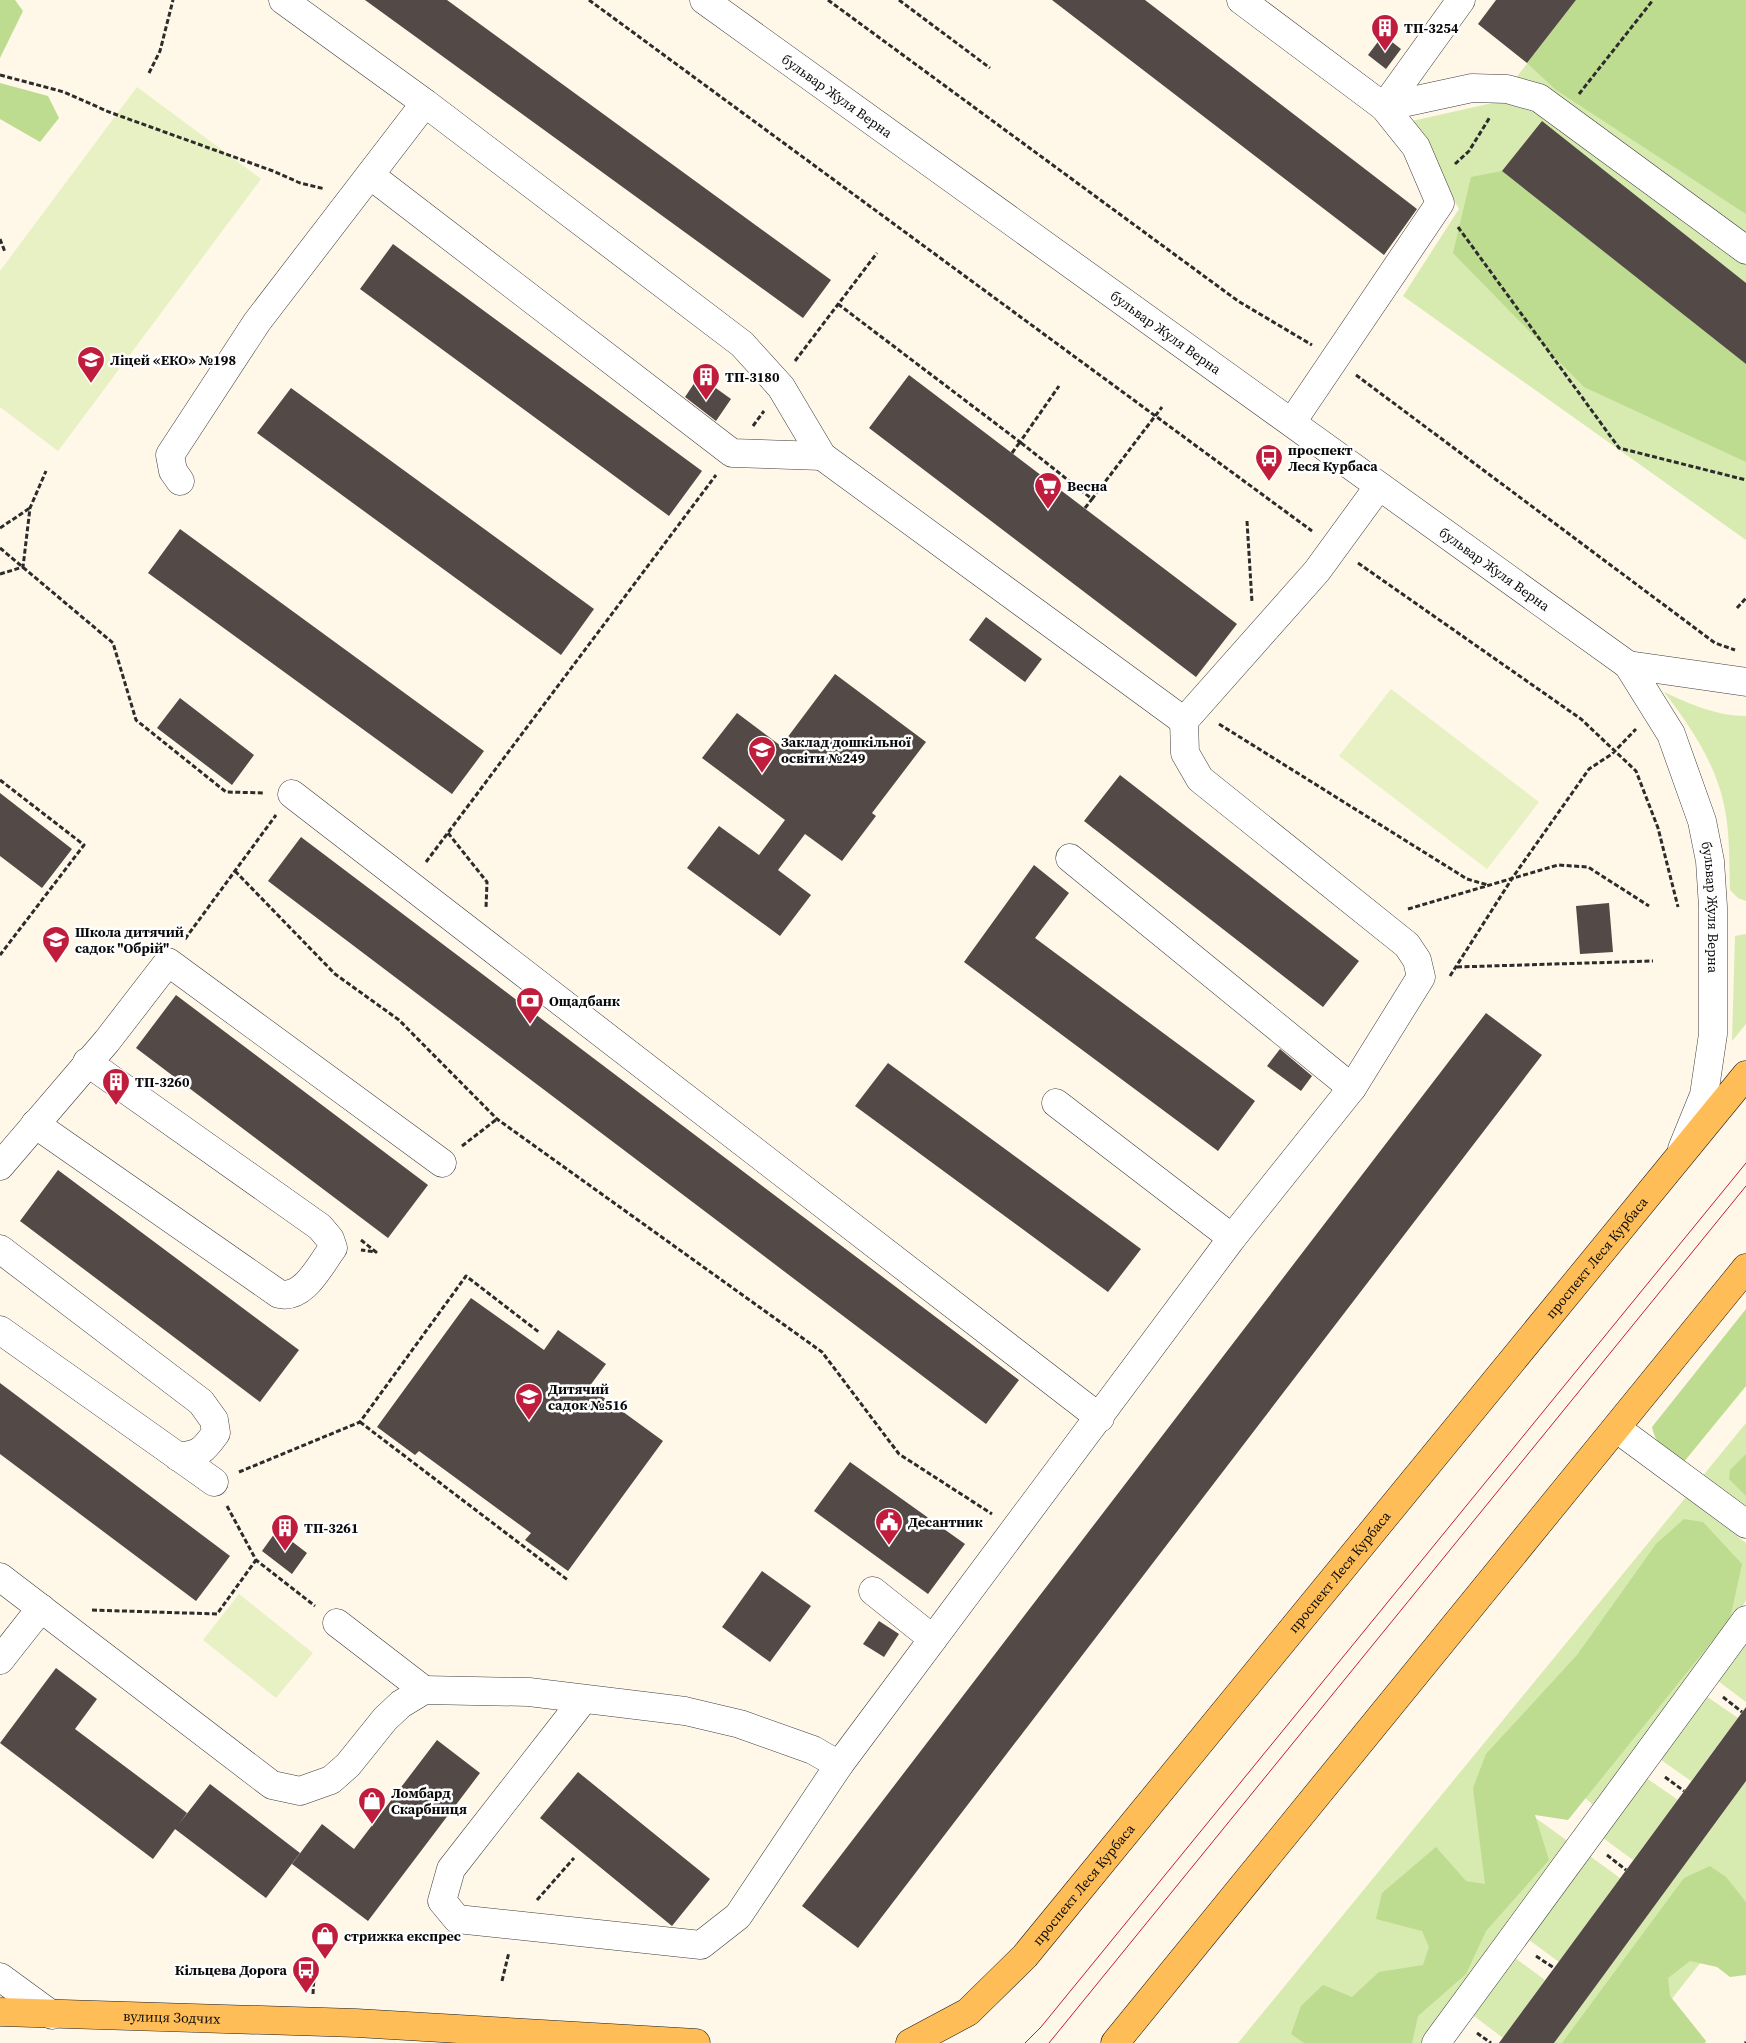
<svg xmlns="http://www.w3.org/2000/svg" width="1746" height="2043" font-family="'Source Serif 4',serif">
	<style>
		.green { fill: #d7eab0 }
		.forest { fill: #bddc8f }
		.pitch { fill: #e8f1c3 }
		.building { fill: #534946 }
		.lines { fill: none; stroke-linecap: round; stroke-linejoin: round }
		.minor-casing { stroke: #3d3d3d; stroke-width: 29 }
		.major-casing { stroke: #1b1b1b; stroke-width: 29 }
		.path { stroke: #2c2c2c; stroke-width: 3; stroke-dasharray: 5 2.5; stroke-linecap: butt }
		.minor { stroke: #fff; stroke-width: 28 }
		.major { stroke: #ffbd58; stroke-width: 28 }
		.tram { stroke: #c01d3d; stroke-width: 1 }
		.labels { text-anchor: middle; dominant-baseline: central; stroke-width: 5; stroke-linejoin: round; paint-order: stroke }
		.poi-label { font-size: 14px; font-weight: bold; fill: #0a0a0a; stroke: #fff; text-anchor: start }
		.street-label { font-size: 14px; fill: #0a0a0a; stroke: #fff }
	</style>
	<rect width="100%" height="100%" fill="#fff7e8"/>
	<path class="green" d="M1577 0H1746V540L1403 296 1459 209 1412 121 1497 102Z
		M1664 692C1690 704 1716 716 1746 716V901L1738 898 1730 890C1729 864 1730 835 1725 810 1717 765 1691 727 1664 692Z
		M1746 934V1024L1732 1041 1735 936Z
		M1746 1423V1514L1701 1478Z
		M1686 1497 1746 1543V1600L1741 1610 1597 1808 1579 1793 1515 1803 1569 1842 1422 2043H1238Z
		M1746 1635V1702L1714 1678Z
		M1703 1694 1738 1718 1691 1781 1657 1757Z
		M1642 1775 1678 1800 1633 1860 1599 1835Z
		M1746 1781V1942L1728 1928 1640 2039 1644 2043H1554Z
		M1587 1854 1620 1878 1559 1962 1525 1937Z
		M1511 1955 1545 1980 1503 2038 1470 2013Z"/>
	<path class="forest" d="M0 0H15L23 11 0 58Z
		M1576 0H1746V214L1556 90 1527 63Z
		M0 83 48 96 59 118 40 142 0 119Z
		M1502 171 1746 364V462L1584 387 1453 253 1471 177Z
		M1746 1309V1386L1683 1463C1668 1453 1656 1446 1652 1427Z
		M1746 1454V1496L1729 1479 1730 1470Z
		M1684 1519 1703 1522 1742 1564 1730 1619 1568 1820 1535 1815 1549 1860 1486 1931 1466 1974 1418 2016 1412 2043H1304L1291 2034 1301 2006 1323 1985 1352 1997 1379 1972 1423 1965 1429 1947 1422 1931 1376 1919 1382 1893 1436 1847 1466 1881 1485 1884 1473 1788 1486 1754 1577 1655 1656 1544Z
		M1710 1866 1726 1877 1746 1902V1975L1730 1977 1717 1967 1690 1961 1668 1978 1670 1996 1706 2041 1705 2043H1562L1684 1878Z"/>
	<path class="pitch" d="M137 87 261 179 58 451 0 407V271Z
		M1391 689 1539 802 1487 869 1339 756Z
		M239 1594 313 1653 276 1698 203 1640Z"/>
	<path class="building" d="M365 0H447L831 280 803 318Z
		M1052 0H1145L1417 209 1384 255Z
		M1496 0H1576L1527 63 1478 24Z
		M1383 35 1401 49 1386 69 1368 55Z
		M1542 121 1746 283V364L1502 171Z
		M393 244 702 471 669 516 360 289Z
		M909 375 1237 624 1196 677 869 428Z
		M699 376 731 399 716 421 685 397Z
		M291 388 594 609 561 655 257 433Z
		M180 529 484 751 452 794 148 573Z
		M986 617 1042 659 1025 682 969 640Z
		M835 674 926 742 872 813 876 816 842 861 805 834 778 870 811 895 780 936 687 868 719 826 759 855 785 820 702 758 737 713 781 746Z
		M180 698 254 755 232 785 157 728Z
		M1120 775 1359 961 1323 1007 1084 821Z
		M0 793 72 849 42 888 0 856Z
		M301 837 1019 1380 986 1424 268 881Z
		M1034 865 1069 893 1035 938 1255 1101 1218 1151 964 962Z
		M1609 903 1613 952 1580 954 1576 906Z
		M176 995 428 1185 388 1238 136 1048Z
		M1486 1013 1542 1055 858 1948 802 1906Z
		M1280 1049 1312 1076 1301 1091 1267 1066Z
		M888 1063 1141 1249 1108 1292 855 1106Z
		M58 1170 299 1350 260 1402 20 1221Z
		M471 1298 544 1350 558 1330 606 1364 589 1387 663 1441 568 1571 525 1540 531 1533 419 1451 415 1455 377 1427Z
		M0 1383 230 1556 196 1601 0 1454Z
		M850 1462 965 1544 928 1594 814 1511Z
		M277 1530 307 1553 292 1574 262 1551Z
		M762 1571 811 1606 770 1662 722 1627Z
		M879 1621 899 1634 884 1657 863 1644Z
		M56 1668 97 1699 75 1729 187 1813 153 1859 0 1743Z
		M1746 1707V1781L1554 2043H1499Z
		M437 1740 480 1773 368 1921 292 1864 322 1824 354 1849Z
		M578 1772 710 1879 672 1926 540 1818Z
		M210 1784 300 1853 266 1898 175 1829Z"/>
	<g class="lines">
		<defs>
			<g id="minor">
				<path d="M283 0 425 103 742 344 781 387 822 456 1184 721"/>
				<path id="s1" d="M704 0 1628 665 1671 734 1702 821 1710 861 1713 907V1034L1704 1095 1682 1149"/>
				<path d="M1241 0 1384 107 1416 147 1440 203 1292 422"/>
				<path d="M1384 107 1472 88 1507 89 1539 98 1746 250"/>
				<path d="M1384 107 1461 0"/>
				<path d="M370 175 732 453 822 456"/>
				<path d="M180 481 173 471 170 455 257 322 425 103"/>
				<path d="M1628 665 1746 682"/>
				<path d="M292 794 1100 1418"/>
				<path d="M1070 858 1352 1088"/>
				<path d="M1056 1103 1232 1238"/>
				<path d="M35 1124 279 1294C304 1300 320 1265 333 1248L330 1239 320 1227 87 1062"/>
				<path d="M0 1166 107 1041 168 962 442 1163"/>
				<path d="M0 1249 201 1402 214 1420 216 1433C203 1451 200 1454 178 1457"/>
				<path d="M0 1330 214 1482"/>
				<path d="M1616 1428 1746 1524"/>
				<path d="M0 1577 272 1785 300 1791 331 1780 348 1765 385 1719 401 1704 424 1690 529 1692 685 1711 740 1724 813 1750 839 1765"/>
				<path d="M873 1591 933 1639"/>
				<path d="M337 1623 424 1690"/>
				<path d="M0 1660 41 1608"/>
				<path d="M583 1700 451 1869 442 1901 457 1919 701 1945 738 1916 839 1765 1232 1238 1352 1088 1421 977 1417 960 1407 945 1200 779 1185 753 1184 721 1317 571 1379 486"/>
				<path d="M0 1977 52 2015"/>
				<path d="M1436 2043 1746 1620"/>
			</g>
			<g id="major">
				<path id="s2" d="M0 2012 356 2023 696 2043"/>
				<path id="s3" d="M910 2043 968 2012 1025 1956 1746 1075"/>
				<path d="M1115 2043 1746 1268"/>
			</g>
		</defs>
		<use href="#minor" class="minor-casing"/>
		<use href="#major" class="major-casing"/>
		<path class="path" d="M589 0 1312 531
			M828 0 1238 301 1312 345
			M899 0 990 68
			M149 73 160 51 173 0
			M0 75 64 92 109 112 273 171 300 183 325 189
			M1579 94 1653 0
			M1455 164 1469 151 1490 117
			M1458 227 1619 448 1746 480
			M0 239 5 252
			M838 304 1020 442 1059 386
			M795 361 877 253
			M1356 375 1715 643 1735 650
			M753 426 764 411
			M1012 453 1020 442 1092 499 1162 407
			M1085 508 1092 499
			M1247 521 1252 602
			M0 528 30 508
			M0 548 113 643 136 720 226 792 265 793
			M1358 563 1581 719 1636 771 1658 828 1678 907
			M0 574 23 567 30 508 46 471
			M1737 608 1746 598
			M1219 724 1467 879 1488 885
			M0 780 84 845 0 955
			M448 833 487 882 486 908
			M426 862 716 475
			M235 871 335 974 399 1020 497 1119 822 1352 899 1454 992 1514
			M1408 909 1558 865 1588 867 1649 906
			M185 939 276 815
			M1457 967 1653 961
			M1450 976 1513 877 1589 769 1612 754 1636 729
			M462 1146 497 1119
			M361 1240 376 1252 361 1250
			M360 1422 569 1581
			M239 1472 360 1422 466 1276 540 1333
			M227 1506 256 1560 315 1606
			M92 1610 217 1614 256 1560
			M1723 1697 1742 1712
			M1665 1777 1684 1791
			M1607 1855 1626 1870
			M537 1900 574 1858
			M1536 1956 1554 1968
			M502 1981 509 1952
			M313 1994 314 1976
			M1477 2033 1491 2043
			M1745 2043 1746 2042"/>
		<use href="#minor" class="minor"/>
		<use href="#major" class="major"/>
		<path class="tram" d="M1025 2043 1041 2027 1746 1163
			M1049 2043 1746 1186"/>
	</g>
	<defs>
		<symbol id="building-pin" viewBox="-11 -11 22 30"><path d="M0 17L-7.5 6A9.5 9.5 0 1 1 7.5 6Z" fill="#c01d3d" stroke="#fff"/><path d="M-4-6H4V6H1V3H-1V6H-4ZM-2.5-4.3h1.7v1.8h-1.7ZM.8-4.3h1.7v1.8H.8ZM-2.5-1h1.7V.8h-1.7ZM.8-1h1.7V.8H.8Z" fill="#fff"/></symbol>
		<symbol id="school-pin" viewBox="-11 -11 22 30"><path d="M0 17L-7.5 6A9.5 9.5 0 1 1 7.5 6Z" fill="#c01d3d" stroke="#fff"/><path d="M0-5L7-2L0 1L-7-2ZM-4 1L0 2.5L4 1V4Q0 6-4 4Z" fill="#fff"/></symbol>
		<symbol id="bus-pin" viewBox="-11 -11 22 30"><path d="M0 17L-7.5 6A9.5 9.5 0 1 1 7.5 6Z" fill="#c01d3d" stroke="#fff"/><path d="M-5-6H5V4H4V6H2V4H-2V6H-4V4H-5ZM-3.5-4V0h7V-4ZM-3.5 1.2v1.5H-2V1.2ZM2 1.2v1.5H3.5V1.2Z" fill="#fff"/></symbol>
		<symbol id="supermarket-pin" viewBox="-11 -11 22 30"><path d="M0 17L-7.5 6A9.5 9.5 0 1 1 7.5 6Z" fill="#c01d3d" stroke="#fff"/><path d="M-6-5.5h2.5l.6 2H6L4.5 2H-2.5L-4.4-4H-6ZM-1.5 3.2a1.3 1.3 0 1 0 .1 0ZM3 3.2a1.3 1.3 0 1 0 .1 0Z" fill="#fff"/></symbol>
		<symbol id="bank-pin" viewBox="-11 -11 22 30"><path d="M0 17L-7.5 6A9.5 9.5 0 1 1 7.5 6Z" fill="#c01d3d" stroke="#fff"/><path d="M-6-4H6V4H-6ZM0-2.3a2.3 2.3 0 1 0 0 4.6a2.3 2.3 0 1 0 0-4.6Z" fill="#fff"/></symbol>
		<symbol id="civic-pin" viewBox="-11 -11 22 30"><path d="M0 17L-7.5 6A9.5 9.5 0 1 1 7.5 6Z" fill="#c01d3d" stroke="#fff"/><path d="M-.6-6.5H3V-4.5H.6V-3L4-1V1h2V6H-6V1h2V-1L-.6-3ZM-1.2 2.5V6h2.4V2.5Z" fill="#fff"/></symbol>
		<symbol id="shop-pin" viewBox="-11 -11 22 30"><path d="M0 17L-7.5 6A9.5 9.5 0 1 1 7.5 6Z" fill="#c01d3d" stroke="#fff"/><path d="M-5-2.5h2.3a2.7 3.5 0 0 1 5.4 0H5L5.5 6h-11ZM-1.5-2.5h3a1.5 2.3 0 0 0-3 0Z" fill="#fff"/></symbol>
	</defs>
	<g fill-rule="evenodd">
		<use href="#building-pin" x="1369" y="12" width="32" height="43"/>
		<use href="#school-pin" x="75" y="344" width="32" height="43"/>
		<use href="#building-pin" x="690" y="361" width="32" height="43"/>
		<use href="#bus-pin" x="1253" y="442" width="32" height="43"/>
		<use href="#supermarket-pin" x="1032" y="470" width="32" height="43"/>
		<use href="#school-pin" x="746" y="734" width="32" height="43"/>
		<use href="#school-pin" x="40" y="924" width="32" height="43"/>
		<use href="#bank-pin" x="514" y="985" width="32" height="43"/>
		<use href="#building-pin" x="100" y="1066" width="32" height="43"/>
		<use href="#school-pin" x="513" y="1381" width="32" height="43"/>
		<use href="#civic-pin" x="873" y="1506" width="32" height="43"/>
		<use href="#building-pin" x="269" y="1512" width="32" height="43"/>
		<use href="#shop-pin" x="356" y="1785" width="32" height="43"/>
		<use href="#shop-pin" x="309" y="1920" width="32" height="43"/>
		<use href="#bus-pin" x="290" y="1954" width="32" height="43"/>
	</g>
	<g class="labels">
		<g class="poi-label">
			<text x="1404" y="28">ТП-3254</text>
			<text x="110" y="360">Ліцей «ЕКО» №198</text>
			<text x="725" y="377">ТП-3180</text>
			<text x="1288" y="450">проспект<tspan x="1288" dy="16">Леся Курбаса</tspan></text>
			<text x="1067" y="486">Весна</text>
			<text x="781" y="742">Заклад дошкільної<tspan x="781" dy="16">освіти №249</tspan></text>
			<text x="75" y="932">Школа дитячий<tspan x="75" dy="16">садок "Обрій"</tspan></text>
			<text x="549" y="1001">Ощадбанк</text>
			<text x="135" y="1082">ТП-3260</text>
			<text x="548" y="1389">Дитячий<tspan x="548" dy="16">садок №516</tspan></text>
			<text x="908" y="1522">Десантник</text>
			<text x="304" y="1528">ТП-3261</text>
			<text x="391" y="1793">Ломбард<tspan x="391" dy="16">Скарбниця</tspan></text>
			<text x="344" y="1936">стрижка експрес</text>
			<text x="287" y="1970" text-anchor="end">Кільцева Дорога</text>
		</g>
		<g class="street-label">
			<text stroke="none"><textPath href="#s1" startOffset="164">бульвар Жуля Верна</textPath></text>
			<text stroke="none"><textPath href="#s1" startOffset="569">бульвар Жуля Верна</textPath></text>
			<text stroke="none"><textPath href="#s1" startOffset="974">бульвар Жуля Верна</textPath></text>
			<text stroke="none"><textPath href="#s1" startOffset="1399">бульвар Жуля Верна</textPath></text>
			<text stroke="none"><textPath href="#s3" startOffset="1048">проспект Леся Курбаса</textPath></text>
			<text stroke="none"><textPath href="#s3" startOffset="642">проспект Леся Курбаса</textPath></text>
			<text stroke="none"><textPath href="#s3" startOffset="238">проспект Леся Курбаса</textPath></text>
			<text stroke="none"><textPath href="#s2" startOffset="172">вулиця Зодчих</textPath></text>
		</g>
	</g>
</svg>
